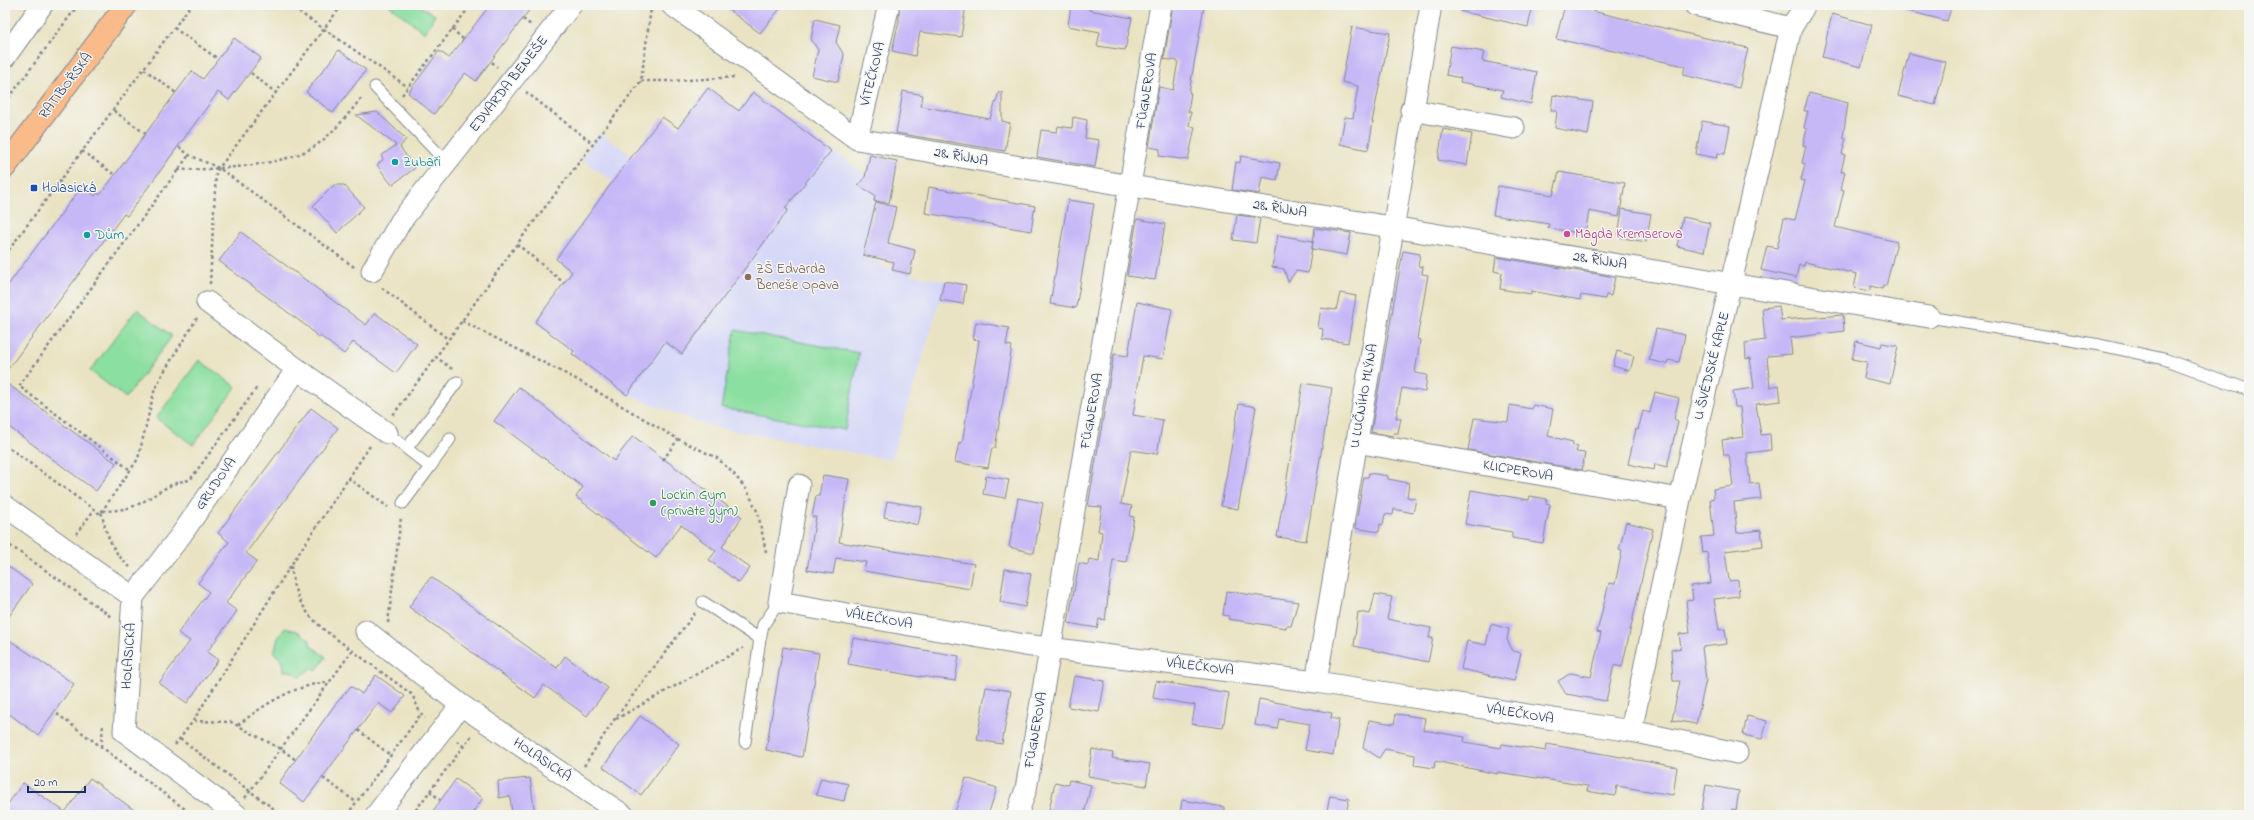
<svg xmlns="http://www.w3.org/2000/svg" width="2254" height="820" font-family="'Indie Flower',sans-serif">
	<style>
		.built { fill: #d6d8f8 }
		.green { fill: #8bdfa0; stroke: #53877f }
		.building { fill: #c6b8f7 }
		.lines { fill: none; stroke-linecap: round; stroke-linejoin: round }
		.service-casing { stroke: #828990; stroke-width: 13 }
		.minor-casing { stroke: #828990; stroke-width: 23 }
		.primary-casing { stroke: #828990; stroke-width: 24 }
		.path { stroke: #828990; stroke-width: 2.5; stroke-dasharray: 3 3; stroke-linecap: butt }
		.service { stroke: #fff; stroke-width: 11 }
		.minor { stroke: #fff; stroke-width: 21 }
		.primary { stroke: #fabb8b; stroke-width: 22 }
		.culture-dot { fill: #0f9aa8; stroke: #f6f6f2; stroke-width: 1.5 }
		.transit-dot { fill: #1a4fb4; stroke: #f6f6f2; stroke-width: 1.5 }
		.hotel-dot { fill: #d1479c; stroke: #f6f6f2; stroke-width: 1.5 }
		.education-dot { fill: #8d6e63; stroke: #f6f6f2; stroke-width: 1.5 }
		.leisure-dot { fill: #2e9e5b; stroke: #f6f6f2; stroke-width: 1.5 }
		.labels { text-anchor: middle; dominant-baseline: central; stroke-width: 3; stroke-linejoin: round; paint-order: stroke }
		.street-label { font-size: 14px; fill: #1b2f5e; stroke: #f6f6f2 }
		.culture-label { font-size: 14px; fill: #0d838f; stroke: #f6f6f2; text-anchor: start }
		.transit-label { font-size: 14px; fill: #164399; stroke: #f6f6f2; text-anchor: start }
		.hotel-label { font-size: 14px; fill: #b23c85; stroke: #f6f6f2; text-anchor: start }
		.education-label { font-size: 14px; fill: #785e54; stroke: #f6f6f2; text-anchor: start }
		.leisure-label { font-size: 14px; fill: #27864d; stroke: #f6f6f2; text-anchor: start }
	</style>
	<rect width="100%" height="100%" fill="#f6f6f2"/>
	<filter id="ink" filterUnits="userSpaceOnUse"><feTurbulence type="fractalNoise" baseFrequency=".025" numOctaves="2"/><feDisplacementMap in="SourceGraphic" scale="8" xChannelSelector="R" yChannelSelector="G"/><feConvolveMatrix kernelMatrix="1 2 1 2 8 2 1 2 1" color-interpolation-filters="sRGB"/></filter>
	<filter id="wash" filterUnits="userSpaceOnUse"><feTurbulence type="fractalNoise" baseFrequency=".012" numOctaves="4" result="noise"/><feDisplacementMap in="SourceGraphic" scale="16" xChannelSelector="R" yChannelSelector="G"/><feGaussianBlur stdDeviation="0.9" result="paint"/><feColorMatrix in="noise" values="0 0 0 0 0 0 0 0 0 0 0 0 0 0 0 0 0 1.4 0 .05"/><feComposite in="paint" operator="in"/></filter>
	<g filter="url(#wash)">
		<rect width="100%" height="100%" fill="#eae3c3"/>
		<path class="built" d="M708 88 738 110 753 92 877 183 863 255 892 270 944 281 940 300 891 460 709 426 627 395 535 322 572 272 555 259 613 181 581 159 600 133 632 156 662 117 678 128Z"/>
		<path class="green" d="M389 5H418L435 15 425 33Z
			M137 309 172 336 126 398 90 371Z
			M735 330 859 353 845 430 721 408Z
			M199 360 236 387 193 445 156 418Z
			M285 628 297 631 310 640V645L326 657 316 671 311 668 300 677 291 671H284L283 661 274 653 278 638Z"/>
		<g id="blocks">
			<path class="building" d="M490 5H533L476 81 465 73 434 114 408 93 439 51 449 58Z
				M722 5H783L760 33Z
				M899 5H966L961 37 920 32 915 56 892 51 899 21Z
				M1071 5H1090L1089 10 1132 18 1125 50 1097 46 1100 32 1068 26Z
				M1173 5 1204 6 1189 93H1191L1188 112H1191L1189 126 1195 127 1188 160 1159 156 1160 149 1149 147 1159 87 1173 90 1178 61 1164 59Z
				M1461 5H1533L1528 27 1460 11Z
				M1565 5H1585L1593 7 1592 11 1748 48 1739 88 1683 75 1685 66 1556 39Z
				M1905 5H1952L1947 21 1904 10Z
				M1832 14 1872 25 1861 67 1822 57Z
				M815 19 840 25 836 42 844 55 838 82 812 76 818 50 811 39Z
				M1352 27 1390 33 1372 122H1373L1368 150 1340 144 1345 117 1353 118 1358 86 1342 82Z
				M234 38 261 58 229 100 218 92 127 216 124 214 5 373V289L82 186 95 196 97 193 100 195 192 71 203 79Z
				M1451 46 1484 52 1482 61 1537 72 1531 104 1501 97 1503 90 1460 82 1461 78 1446 75Z
				M339 50 366 70 333 113 306 92Z
				M1909 53 1946 62 1935 105 1898 96Z
				M708 88 739 111 753 92 831 151 785 208 788 210 682 354 665 342 627 395 572 354 574 351 535 322 572 272 556 259 613 181 662 117 678 128Z
				M903 91 923 95 921 106 990 119 999 92H1002V121L1010 123 1005 151 896 133Z
				M1809 93 1848 103 1843 137 1846 138 1842 154 1845 155 1841 172H1845L1841 189 1844 190 1835 227 1897 242 1886 286 1883 285 1882 289 1871 286 1869 291 1854 288 1857 274 1805 262 1804 266 1799 265 1796 278 1761 270 1767 246 1777 248 1784 218 1795 220 1805 181 1801 180 1805 164 1802 163 1806 146 1803 145 1807 129 1804 128 1808 111H1804Z
				M1553 95 1593 102 1588 135 1555 128 1557 111H1551Z
				M377 112 406 139 400 147 415 168 392 185 377 165 383 160 381 156 396 145 356 115Z
				M1073 117 1087 120 1085 138 1099 140 1095 167 1037 157 1041 130 1057 132 1058 126 1072 128Z
				M1702 121 1730 126 1725 154 1718 153 1717 158 1696 154Z
				M1443 129 1472 134 1467 165 1438 160Z
				M870 155 897 161 889 203 874 201 875 195 858 185 865 177Z
				M1241 156 1280 163 1277 180 1262 177 1259 194 1232 190 1236 162 1240 163Z
				M1559 172 1625 183 1619 217 1589 211 1585 234 1548 228 1549 224 1493 215 1498 186 1553 195Z
				M334 185H344L364 207 337 233 313 206Z
				M929 187 1035 206 1031 231 925 213Z
				M1068 200 1094 204 1076 308 1050 304Z
				M876 202 896 207 888 243 915 250 910 274 892 270 894 262 863 255Z
				M1622 209 1651 214 1646 242 1618 237Z
				M1237 215 1260 218 1256 243 1233 240Z
				M1683 217 1710 223 1704 252 1677 246Z
				M1137 219 1165 224 1155 280 1127 276Z
				M1315 228 1351 233 1347 255 1312 249Z
				M241 232 366 325 375 313 417 344 396 373 353 342 344 354 320 336 319 338 309 328 219 261Z
				M1278 235 1313 241 1308 273 1296 271 1288 282 1284 269 1272 267Z
				M1403 251 1420 254 1418 266 1423 267 1422 274 1428 275 1417 339 1420 340 1415 373 1427 375 1425 392 1402 388 1396 418H1401L1398 433H1394L1393 436 1371 432Z
				M1496 257 1615 277 1611 296 1606 295 1605 299 1581 295 1580 300 1531 291V294L1500 289 1502 273 1494 271Z
				M944 281 966 285 963 304 940 300Z
				M1340 293 1356 296 1348 343 1322 339 1323 329 1318 328 1321 308 1336 310Z
				M1137 302 1172 309 1163 359 1143 356 1133 415 1163 420 1157 454 1131 450 1121 504 1132 506 1130 516 1134 517 1126 562 1113 560 1105 620 1099 619 1097 628 1068 623 1079 563 1088 565 1089 559 1099 561 1102 532 1098 531 1102 507 1088 506 1114 354 1128 356Z
				M1779 306 1781 320 1843 315 1844 331 1790 338 1792 354 1767 356 1770 387 1779 385 1781 401 1756 404 1761 435 1770 434 1771 450 1747 453 1750 484 1759 483 1761 499 1734 502 1737 533 1761 530 1763 546 1725 551 1729 581 1738 580 1739 596 1714 599 1719 630 1725 629 1727 644 1702 647 1706 680 1696 724 1672 720 1680 681H1673L1671 650 1681 648 1679 634 1690 633 1686 601 1693 600 1691 586 1711 583 1707 552 1703 553 1701 537 1714 536 1710 499 1714 498 1713 489 1733 486 1729 455H1724L1722 440 1743 437 1740 407H1735L1733 391 1754 388 1750 358 1746 359 1745 343 1765 340 1762 308Z
				M976 322 1009 328 1006 345 1012 346 995 448H992L988 468 955 462 959 442 962 443 979 340 973 339Z
				M1656 329 1685 335 1679 362 1668 360 1667 364 1649 360Z
				M1856 341 1881 347 1882 343 1898 346 1890 384 1864 378 1867 362 1852 359Z
				M1617 351 1634 356 1630 371 1613 366Z
				M5 382 116 463 96 491 5 424Z
				M1303 383 1332 388 1306 541 1277 537Z
				M519 387 614 461 633 436 742 517 722 547 750 568 739 583 709 560 716 551 681 525 656 558 576 497 583 487 494 421Z
				M1655 392 1679 398 1674 419 1678 421 1667 467 1655 464 1654 470 1628 464 1636 429 1638 430 1643 411 1650 413Z
				M1239 404 1256 407 1238 509 1221 506Z
				M1510 405 1532 409 1533 405 1553 409 1548 436 1573 442 1572 445 1578 446 1576 452 1585 453 1582 470 1468 450 1474 418 1508 422Z
				M311 408 338 428 246 553 257 561 226 603 237 611 207 652 218 660 187 703 159 683 190 641 178 633 209 592 198 583 229 542 218 533Z
				M1369 473 1388 476V479L1409 483 1407 497 1416 499 1413 513 1394 509 1393 515 1385 514 1383 525 1380 524 1379 532 1355 528 1364 477H1368Z
				M823 475 849 479 839 542 974 564 970 589 864 571 866 562 836 558 833 574 807 570 816 517H812L816 496H819Z
				M986 476 1009 480 1005 498 983 494Z
				M1471 490 1529 500 1530 496 1547 499 1546 503 1550 504 1543 543 1512 538V532L1465 524Z
				M1018 498 1043 503 1034 553 1009 547Z
				M887 501 922 507 918 525 884 517Z
				M1626 522 1653 529 1622 667 1614 665 1606 701 1566 694 1558 681 1571 673 1591 677 1601 633 1597 632 1609 583 1615 584 1622 551 1619 550Z
				M5 564 32 584 5 622Z
				M1005 569 1031 574 1025 607 1000 602Z
				M431 577 557 668 565 656 608 688 587 716 544 685 535 698 409 607Z
				M1226 591 1298 602 1291 626H1286V628L1228 619 1229 616 1223 615Z
				M1375 594 1392 597 1387 619 1431 628 1429 638H1433L1428 662 1354 646 1358 612 1370 614Z
				M1491 624 1509 629 1507 640 1513 651 1521 653 1514 681 1461 669 1467 641 1486 645Z
				M5 637 74 684 38 735 5 711Z
				M853 638 959 656 955 681 920 676V677L848 664Z
				M783 647 819 653 802 757 766 750Z
				M376 675 405 696 392 713 378 703 304 802 279 783 334 706 351 686 362 694Z
				M1074 676 1105 681 1099 712 1068 707Z
				M1156 681 1229 693 1223 728 1192 724 1195 705 1153 698Z
				M986 687 1011 691 1002 744 977 740Z
				M1259 699 1332 713 1331 718 1339 720 1333 755 1305 750 1310 724 1279 719 1277 729 1255 725Z
				M1396 714 1425 718 1423 730 1465 737 1464 742 1501 748 1502 744 1546 751 1547 744 1677 767 1673 795 1617 786 1615 796 1587 791 1588 786 1498 772 1497 774 1435 761 1434 768 1414 765 1415 755 1385 749 1379 758 1363 747 1369 720 1394 724Z
				M640 716 679 744 641 795 603 767Z
				M1747 716 1767 721 1762 739 1743 735Z
				M1092 749 1113 753 1112 758 1150 764 1146 786 1088 776Z
				M90 778 141 815H5V808L23 783 65 812Z
				M530 778 535 815H512L510 796 499 798 498 781Z
				M821 778 848 784 844 801 816 795Z
				M966 778 997 788 988 815H954Z
				M456 779 483 798 471 815H430Z
				M1069 780 1091 785 1084 815 1049 810 1055 782 1068 785Z
				M1706 785 1739 791 1736 810 1732 809 1731 815H1701Z
				M1330 796 1349 799 1346 814 1327 810Z
				M1182 800 1224 807V815H1180Z"/>
		</g>
	</g>
	<g filter="url(#ink)">
		<use href="#blocks" fill-opacity="0" stroke="#828990" stroke-width="1"/>
		<g class="lines">
			<defs>
				<path id="service" d="M375 87 448 164
					M1929 317 2100 345 2164 359 2249 390
					M387 433 430 467 403 503
					M407 448 457 382
					M430 467 450 439
					M703 602 760 639
					M745 742 760 639 763 625 779 602"/>
				<path id="minor" d="M672 5 857 139 1131 186 1392 227 1929 317
					M1695 5 1791 28
					M5 57 42 5
					M1411 110 1514 128
					M857 139 888 9
					M372 271 401 221 571 5
					M207 302 297 369 387 433
					M1356 442 1680 499
					M799 485 779 602 1025 645 1316 682 1631 731 1737 753
					M5 506 133 597 124 731 237 815
					M133 597 181 535 297 369
					M366 631 461 705 623 815
					M1316 682 1431 5
					M1631 731 1680 499 1791 28 1805 5
					M376 815 461 705
					M1017 815 1026 789 1161 5"/>
				<path id="primary" d="M5 167 126 5"/>
			</defs>
			<use href="#service" class="service-casing"/>
			<use href="#minor" class="minor-casing"/>
			<use href="#primary" class="primary-casing"/>
			<path class="path" d="M289 5 408 87
				M523 19 531 25
				M174 28 218 59
				M452 29 463 39
				M492 62 497 67
				M144 69 176 93
				M251 73 276 93
				M641 81H673L736 77
				M526 92 592 143
				M402 95 471 5
				M5 103 78 5
				M114 111 146 134
				M179 147 189 155 219 168 354 267
				M82 151 115 175
				M178 170C216 169 283 167 315 146 334 133 349 113 363 96
				M517 244 564 283
				M5 255 191 5
				M210 284 216 172 342 5
				M382 288 448 339
				M462 321 574 378 678 439 717 458 733 473 747 490 758 513 766 552
				M452 369 436 357 517 244 641 81 651 8
				M393 415 436 357
				M5 445 100 514 138 459 154 392 162 375 197 318
				M663 460 678 439
				M129 469 19 386 189 155
				M348 478 388 507
				M76 534 94 510
				M5 542 108 614 111 618
				M291 566 294 587 300 601 309 615 323 629 410 693C417 700 417 712 425 718
				M130 567C112 552 106 534 101 511 116 511 132 509 144 501 161 492 170 482 190 480L256 389 257 390
				M388 623 401 517
				M57 714 193 815
				M616 719 743 648
				M194 721 231 722 281 749 296 760
				M238 725C265 704 294 685 329 682
				M358 730 390 755
				M180 739 282 815
				M457 741 463 746
				M175 745 193 721 291 565 370 446
				M101 747 103 725
				M584 766 614 720 695 613
				M323 778 356 802
				M430 791 440 800
				M245 798 352 651
				M347 815 421 714
				M412 815 472 735"/>
			<use href="#service" class="service"/>
			<use href="#minor" class="minor"/>
			<use href="#primary" class="primary"/>
		</g>
	</g>
	<g class="culture-dot">
		<circle cx="395" cy="162" r="4"/>
		<circle cx="87" cy="235" r="4"/>
	</g>
	<rect class="transit-dot" x="30" y="184" width="8" height="8" rx="2"/>
	<circle class="hotel-dot" cx="1567" cy="234" r="4"/>
	<circle class="education-dot" cx="748" cy="277" r="4"/>
	<circle class="leisure-dot" cx="653" cy="503" r="4"/>
	<g class="labels">
		<g class="street-label">
			<text transform="translate(873 74) rotate(-76)">VÍTEČKOVA</text>
			<text transform="translate(509 84) rotate(-52)">EDVARDA BENEŠE</text>
			<text transform="translate(66 86) rotate(-53)">RATIBOŘSKÁ</text>
			<text transform="translate(1147 91) rotate(-81)">FÜGNEROVA</text>
			<text transform="translate(961 157) rotate(10)">28. ŘÍJNA</text>
			<text transform="translate(1280 209) rotate(9)">28. ŘÍJNA</text>
			<text transform="translate(1600 261) rotate(9)">28. ŘÍJNA</text>
			<text transform="translate(1712 366) rotate(-76)">U ŠVÉDSKÉ KAPLE</text>
			<text transform="translate(1364 396) rotate(-80)">U LUČNÍHO MLÝNA</text>
			<text transform="translate(1092 411) rotate(-80)">FÜGNEROVA</text>
			<text transform="translate(1518 471) rotate(10)">KLICPEROVA</text>
			<text transform="translate(216 484) rotate(-55)">GRUDOVA</text>
			<text transform="translate(879 619) rotate(10)">VÁLEČKOVA</text>
			<text transform="translate(129 656) rotate(-86)">HOLASICKÁ</text>
			<text transform="translate(1200 667) rotate(7)">VÁLEČKOVA</text>
			<text transform="translate(1520 714) rotate(9)">VÁLEČKOVA</text>
			<text transform="translate(1036 730) rotate(-80)">FÜGNEROVA</text>
			<text transform="translate(542 760) rotate(34)">HOLASICKÁ</text>
		</g>
		<g class="culture-label">
			<text x="403" y="162">Zubaři</text>
			<text x="95" y="235">Dům</text>
		</g>
		<g class="transit-label">
			<text x="42" y="188">Holasická</text>
		</g>
		<g class="hotel-label">
			<text x="1575" y="234">Magda Kremserova</text>
		</g>
		<g class="education-label">
			<text x="756" y="269">ZŠ Edvarda<tspan x="756" dy="16">Beneše Opava</tspan></text>
		</g>
		<g class="leisure-label">
			<text x="661" y="495">Lockin Gym<tspan x="661" dy="16">(private gym)</tspan></text>
		</g>
	</g>
	<rect width="2254" height="820" fill="none" stroke="#f6f6f2" stroke-width="20"/>
	<path d="M28 786v6h57v-6" fill="none" stroke="#1b2f5e" stroke-width="2"/>
	<text x="34" y="786" font-size="12" fill="#1b2f5e" stroke="#f6f6f2" stroke-width="3" paint-order="stroke">20 m</text>
</svg>
